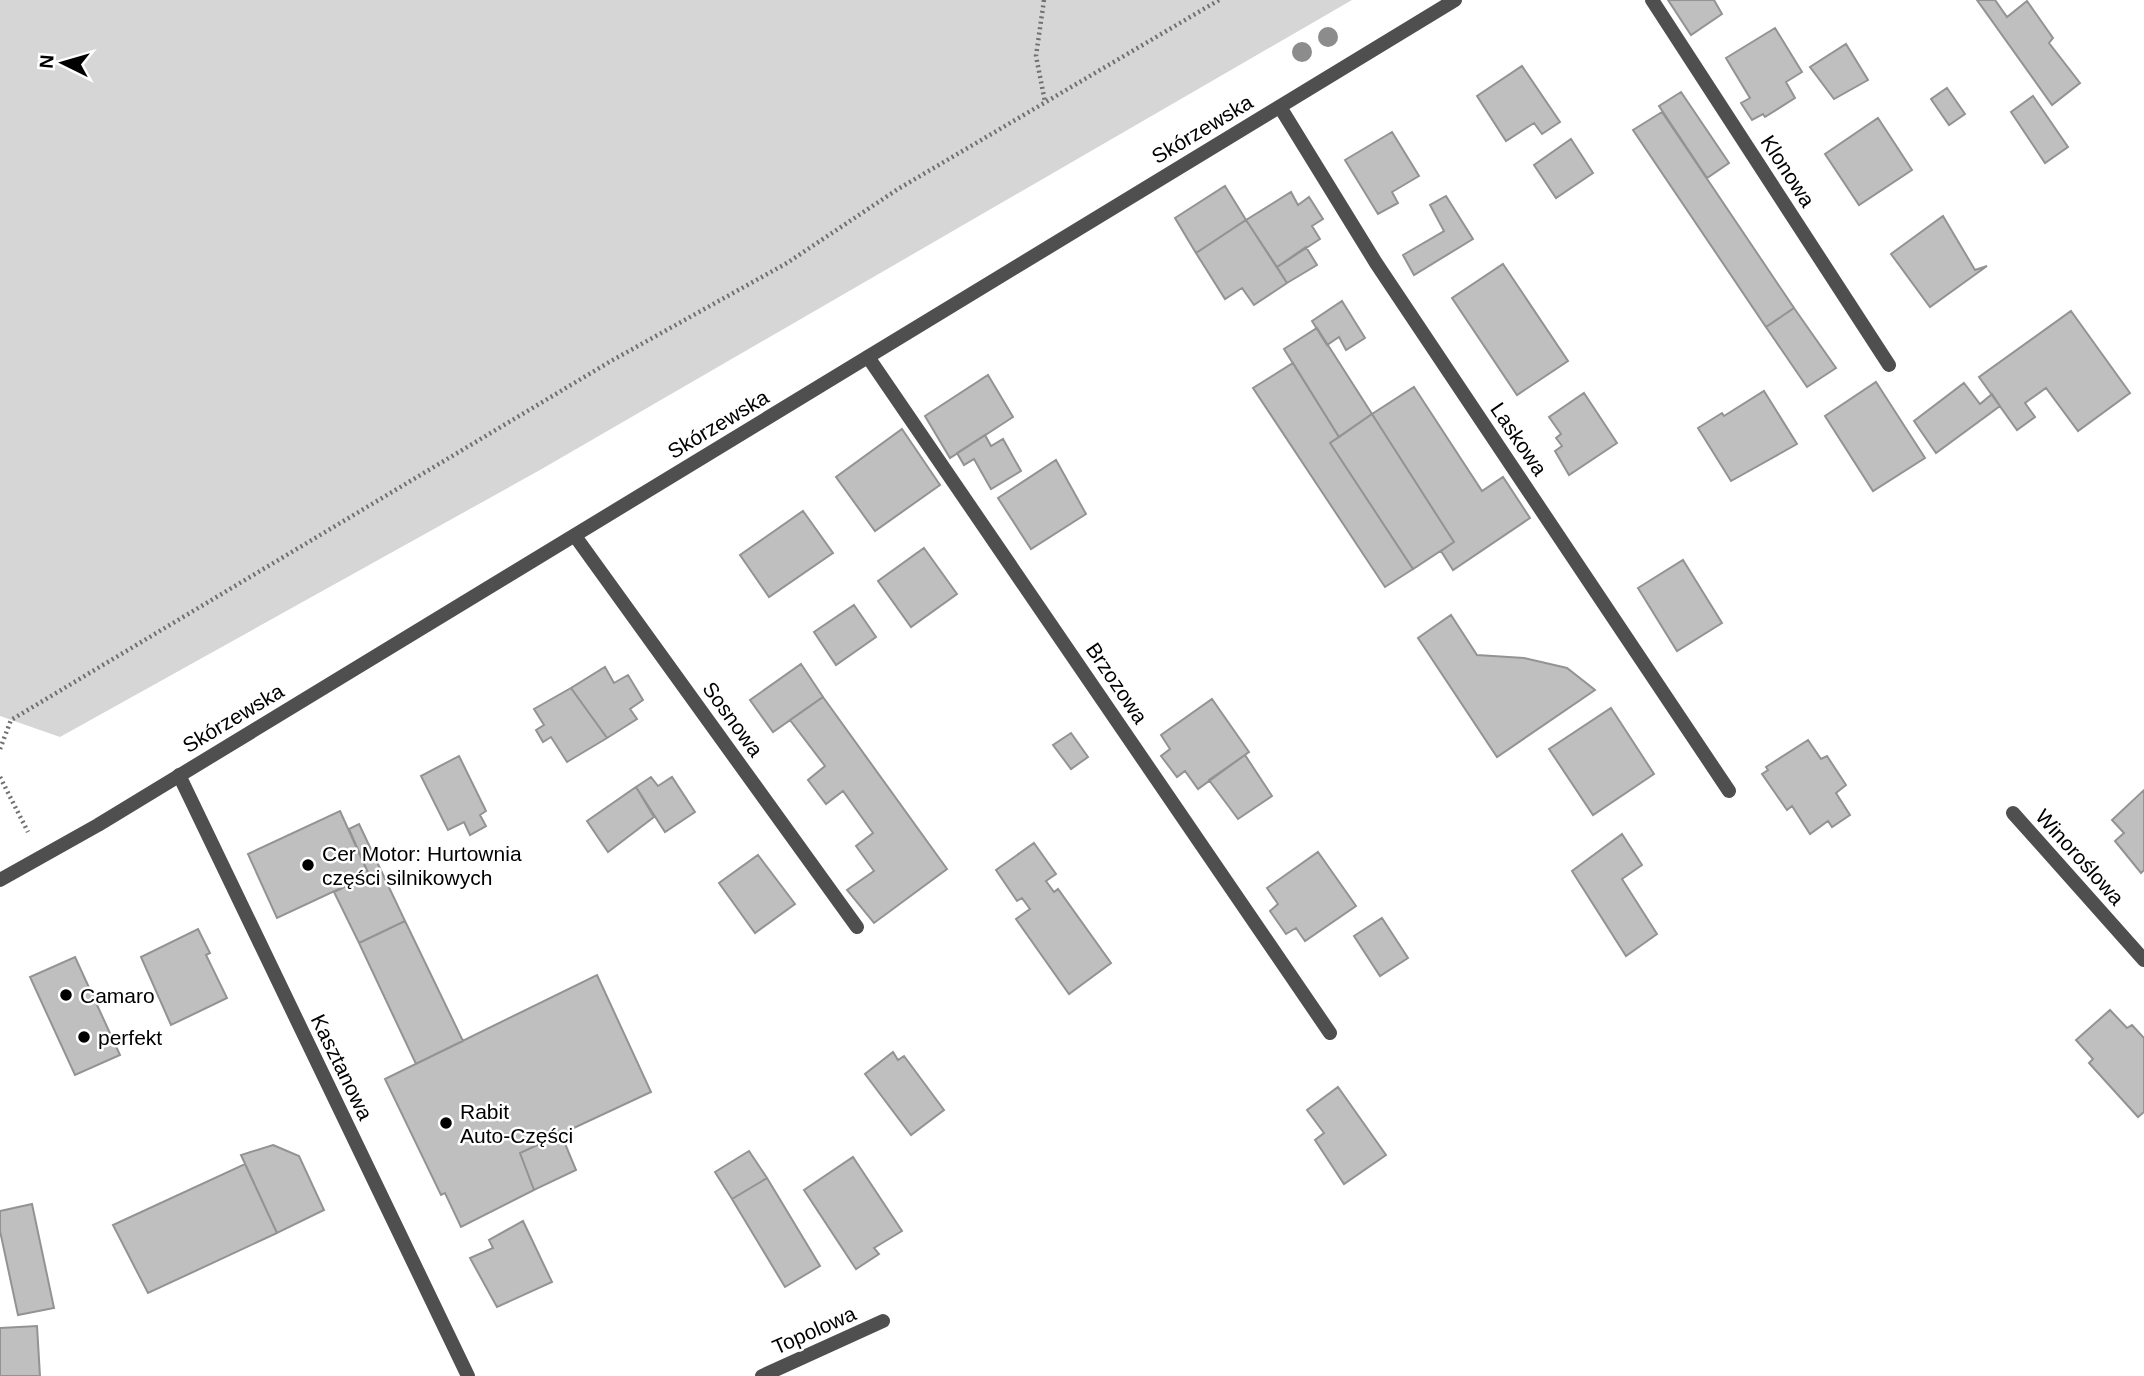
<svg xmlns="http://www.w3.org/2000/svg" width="2144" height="1376" font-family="Arial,sans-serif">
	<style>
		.green { fill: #d6d6d6 }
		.building { fill: #bfbfbf; stroke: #939393; stroke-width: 2 }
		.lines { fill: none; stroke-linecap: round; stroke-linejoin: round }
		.path { stroke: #717171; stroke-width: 4.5; stroke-dasharray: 2 3.5; stroke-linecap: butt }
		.minor { stroke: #4f4f4f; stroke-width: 14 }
		.tertiary { stroke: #4f4f4f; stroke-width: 14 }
		.tree { fill: #8c8c8c }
		.poi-dot { fill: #000; stroke: #fff; stroke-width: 2.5 }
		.labels { text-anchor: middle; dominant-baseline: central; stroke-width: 5; stroke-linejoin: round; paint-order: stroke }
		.street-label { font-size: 21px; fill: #000; stroke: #fff }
		.poi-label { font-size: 21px; fill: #000; stroke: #fff; text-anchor: start }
	</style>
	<rect width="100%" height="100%" fill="#fff"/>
	<path class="green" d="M0 0H1352L540 470 60 737 0 716Z"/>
	<path class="building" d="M1668 0H1714L1722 14 1691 35Z
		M1977 0H1995L2007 17 2027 1 2053 38 2049 43 2080 83 2052 105Z
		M1775 28 1802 72 1786 82 1795 98 1765 117 1763 114 1752 120 1741 103 1750 98 1726 58Z
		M1846 44 1868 80 1834 99 1810 67Z
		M1522 66 1560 122 1542 134 1534 123 1506 141 1477 96Z
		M1947 88 1965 114 1949 125 1931 99Z
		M1681 92 1729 163 1707 178 1659 106Z
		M2033 96 2068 147 2045 163 2011 112Z
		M1662 112 1794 308 1766 327 1633 130Z
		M1878 118 1912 170 1859 205 1825 154Z
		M1392 132 1419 176 1392 192 1398 203 1378 214 1345 160Z
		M1571 139 1593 173 1556 198 1534 165Z
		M1225 186 1246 220 1196 253 1175 218Z
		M1291 192 1298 205 1309 197 1323 219 1312 226 1320 239 1277 267 1246 220Z
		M1446 196 1473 239 1414 275 1403 255 1444 231 1430 205Z
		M1943 216 1975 270 1987 266 1930 307 1891 254Z
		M1246 220 1287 283 1254 305 1242 288 1225 299 1196 253Z
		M1306 247 1317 265 1287 283 1277 267Z
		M1503 264 1568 361 1517 395 1452 298Z
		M1342 301 1365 338 1346 350 1339 337 1327 345 1312 321Z
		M1794 308 1836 368 1807 387 1766 327Z
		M2071 311 2130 393 2078 431 2046 388 2025 403 2035 417 2017 430 1979 377Z
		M1317 328 1372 414 1339 437 1284 349Z
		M1293 363 1339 437 1330 443 1413 569 1385 587 1253 388Z
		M988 375 1013 417 950 458 925 416Z
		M1876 382 1925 458 1873 491 1825 416Z
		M1964 383 1980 404 1992 394 2000 406 1936 453 1914 421Z
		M1414 387 1482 491 1503 477 1530 518 1453 570 1441 551 1454 542 1372 414Z
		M1764 391 1797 444 1731 481 1698 428 1722 413 1724 416Z
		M1584 393 1617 443 1569 475 1555 451 1562 446 1556 438 1561 434 1549 417Z
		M1372 414 1454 542 1413 569 1330 443Z
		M902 429 940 485 875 531 836 477Z
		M985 435 991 446 1003 439 1021 471 991 489 974 459 964 465 957 453Z
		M1056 460 1086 514 1031 549 998 498Z
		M803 511 833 553 769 597 740 555Z
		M924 548 957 594 911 627 878 581Z
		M1683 560 1722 623 1677 651 1638 588Z
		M854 605 876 637 836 665 814 632Z
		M1451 615 1477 655 1524 658 1567 668 1595 690 1497 757 1418 638Z
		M801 664 823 697 773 732 750 700Z
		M605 667 614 683 628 675 643 700 630 709 637 719 607 738 571 688Z
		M571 688 607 738 567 762 551 737 543 742 536 730 544 725 534 709Z
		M823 697 947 869 874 923 847 890 874 871 856 846 873 833 843 791 826 804 808 780 825 766 790 720Z
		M1212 699 1249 752 1198 789 1185 771 1177 777 1161 756 1170 749 1161 735Z
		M1611 708 1654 774 1593 815 1549 749Z
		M1071 733 1088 757 1071 769 1053 745Z
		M1808 740 1821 759 1827 756 1846 785 1836 793 1850 815 1832 827 1828 821 1810 834 1792 806 1787 810 1762 774 1768 770 1766 767Z
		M1245 755 1272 796 1238 819 1209 780Z
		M459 756 486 811 480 815 486 826 470 835 464 822 448 830 421 776Z
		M651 777 658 786 672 777 695 812 665 832 636 787Z
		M636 787 654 817 608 852 587 821Z
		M2144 790V870L2141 873 2115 841 2124 833 2112 820Z
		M340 811 369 875 277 918 248 854Z
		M359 824 405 921 359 943 334 892 369 875 349 829Z
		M1622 834 1642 865 1622 879 1657 934 1626 956 1572 871Z
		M1034 843 1056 874 1046 881 1054 892 1058 889 1111 963 1069 994 1016 919 1030 909 1022 898 1017 901 996 870Z
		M1318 852 1356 906 1305 941 1296 928 1286 934 1270 911 1278 904 1267 888Z
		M758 855 795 904 755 933 719 883Z
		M1382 918 1408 958 1380 976 1354 936Z
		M405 921 463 1041 416 1064 359 943Z
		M198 929 210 953 206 955 227 998 171 1025 141 957Z
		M75 957 120 1055 75 1075 30 977Z
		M597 975 651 1092 520 1153 534 1190 461 1227 445 1193 441 1195 385 1079Z
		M2110 1010 2127 1028 2132 1025 2144 1038V1112L2138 1117 2089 1063 2093 1059 2076 1040Z
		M893 1052 898 1060 904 1056 944 1110 911 1135 865 1074Z
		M1338 1087 1386 1155 1344 1184 1315 1140 1324 1133 1307 1110Z
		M561 1134 576 1170 534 1190 520 1153Z
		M273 1145 299 1156 324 1210 277 1233 241 1155Z
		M749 1151 767 1178 732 1199 715 1172Z
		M853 1157 902 1231 874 1248 879 1254 856 1269 804 1190Z
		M245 1164 277 1233 148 1293 113 1225Z
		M767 1178 820 1266 785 1287 732 1199Z
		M32 1204 54 1308 18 1315 0 1231V1211Z
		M523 1221 552 1282 497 1307 470 1258 493 1248 489 1240Z
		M37 1326 40 1376H0V1328Z"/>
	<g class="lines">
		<path class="path" d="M1044 0 1036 56 1045 102
			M0 749 11 720 611 361 787 263 898 189 1219 0
			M0 777 28 832"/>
		<path class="minor" d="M1652 0 1889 365
			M1280 107 1376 263 1729 791
			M868 357 1330 1033
			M575 536 857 927
			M179 775 468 1376
			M2013 813 2144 960
			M762 1376 883 1321"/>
		<path class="tertiary" d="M0 880 98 825 1455 0"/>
	</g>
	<g class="tree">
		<circle cx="1328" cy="37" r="10"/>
		<circle cx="1302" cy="52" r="10"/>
	</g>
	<g class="poi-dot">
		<circle cx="308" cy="865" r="7"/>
		<circle cx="66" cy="995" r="7"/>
		<circle cx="84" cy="1037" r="7"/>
		<circle cx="446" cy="1123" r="7"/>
	</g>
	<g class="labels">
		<g class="street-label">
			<text transform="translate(1202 129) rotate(-31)">Skórzewska</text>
			<text transform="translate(1788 171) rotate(57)">Klonowa</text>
			<text transform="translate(718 424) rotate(-31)">Skórzewska</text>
			<text transform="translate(1519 439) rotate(56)">Laskowa</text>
			<text transform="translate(1117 683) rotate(56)">Brzozowa</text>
			<text transform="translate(233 718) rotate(-31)">Skórzewska</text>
			<text transform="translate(733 719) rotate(54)">Sosnowa</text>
			<text transform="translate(2080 857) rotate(48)">Winoroślowa</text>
			<text transform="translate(342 1067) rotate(64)">Kasztanowa</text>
			<text transform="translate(814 1330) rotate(-24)">Topolowa</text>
		</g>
		<g class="poi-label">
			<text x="322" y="853">Cer Motor: Hurtownia<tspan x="322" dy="24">części silnikowych</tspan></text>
			<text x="80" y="995">Camaro</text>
			<text x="98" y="1037">perfekt</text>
			<text x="460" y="1111">Rabit<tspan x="460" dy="24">Auto-Części</tspan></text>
		</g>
	</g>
	<g transform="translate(63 63) rotate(275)" stroke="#ffffff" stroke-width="5" paint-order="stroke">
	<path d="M0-5L12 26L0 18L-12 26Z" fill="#000000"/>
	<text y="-10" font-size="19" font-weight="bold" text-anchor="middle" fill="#000000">N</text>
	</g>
</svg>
